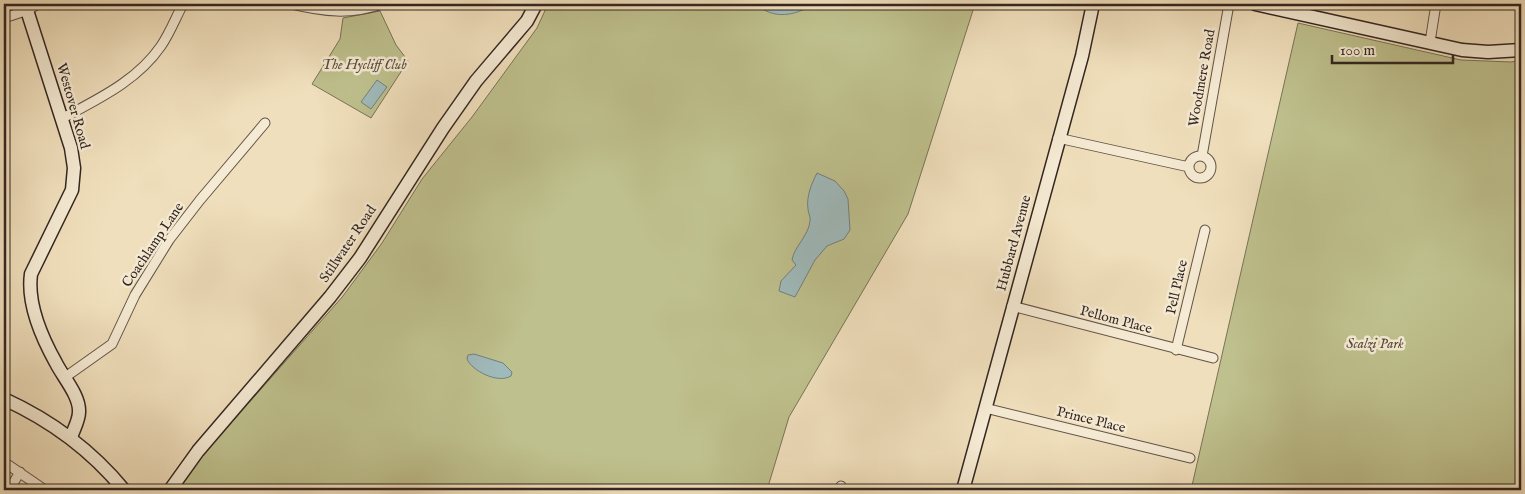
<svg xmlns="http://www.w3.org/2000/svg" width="1525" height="494" font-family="'IM FELL English',serif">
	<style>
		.green { fill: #bec08d; stroke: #787357 }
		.water { fill: #9fbabb; stroke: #747f7d }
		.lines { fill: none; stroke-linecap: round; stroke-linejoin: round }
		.river { stroke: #9fbabb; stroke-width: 15 }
		.street-casing { stroke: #625448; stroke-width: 11 }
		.secondary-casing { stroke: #332621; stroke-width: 15 }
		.street { stroke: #f5ead3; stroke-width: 9 }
		.secondary { stroke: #f5ead3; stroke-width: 12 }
		.labels { text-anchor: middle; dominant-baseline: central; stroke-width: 5; stroke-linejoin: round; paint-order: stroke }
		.park-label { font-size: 14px; font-style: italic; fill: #564c3c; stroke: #f5ead3 }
		.street-label { font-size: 14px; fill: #332621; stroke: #f5ead3 }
	</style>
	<rect width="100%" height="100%" fill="#f0dfbc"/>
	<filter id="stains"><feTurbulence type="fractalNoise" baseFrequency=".004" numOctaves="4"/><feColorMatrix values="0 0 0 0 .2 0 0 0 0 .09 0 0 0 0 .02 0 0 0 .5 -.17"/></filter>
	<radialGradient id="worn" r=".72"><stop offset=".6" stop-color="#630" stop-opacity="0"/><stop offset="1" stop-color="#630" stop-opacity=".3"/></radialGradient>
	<path class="green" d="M548 4H975L908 214 789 417 767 490H178L188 472 343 296 382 243 422 179 472 117 537 28Z
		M380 11 396 45 408 61 371 118 312 84 340 39 343 18Z
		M1298 23 1461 60 1511 62 1521 60V490H1191Z"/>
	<path class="water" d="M756 4H813C796 16 773 20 756 4Z
		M377 80 387 87 371 109 361 102Z
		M817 173 835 181 844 191 848 199 850 230 844 239 827 246 815 260 795 297 779 291 781 281 796 265 792 260C794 247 809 235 810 221 811 217 808 213 808 209 806 196 812 183 817 173Z
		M474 354 503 363 512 372 511 376C498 384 472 371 467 359L468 355Z"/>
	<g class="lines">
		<path class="river" d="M1521 4V5"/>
		<defs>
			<path id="street" d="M291 4C324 12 350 15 382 4
				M4 18 28 10 38 4
				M1430 42 1436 4
				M61 119C98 99 137 81 161 46 170 33 176 17 183 4
				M1058 138 1189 167
				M1189 167a11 11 0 1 1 22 0a11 11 0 1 1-22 0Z
				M1202 156 1229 4
				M1012 306 1213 358
				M1176 350 1205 230
				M64 378 112 344 135 295 169 240 200 200 265 123
				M985 408 1190 458
				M4 462 45 490
				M9 490 20 472
				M839 490 841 486"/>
			<path id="secondary" d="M25 4 71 148 74 168 72 190 31 274C27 303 42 338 56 363 63 377 80 396 79 412 79 421 73 430 71 438
				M1255 4 1462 50 1488 52 1521 50
				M4 399C50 420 92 451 124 490
				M170 490 198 451 330 297 360 258 443 128 476 81 527 21 536 4
				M963 490 1082 56 1093 4"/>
		</defs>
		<use href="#street" class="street-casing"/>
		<use href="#secondary" class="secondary-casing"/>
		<use href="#street" class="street"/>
		<use href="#secondary" class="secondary"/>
	</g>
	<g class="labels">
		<g class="park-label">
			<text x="364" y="65">The Hycliff Club</text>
			<text x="1375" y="344">Scalzi Park</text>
		</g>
		<g class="street-label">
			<text transform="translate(1202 78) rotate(-80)">Woodmere Road</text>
			<text transform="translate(73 106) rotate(74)">Westover Road</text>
			<text transform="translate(1014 243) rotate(-75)">Hubbard Avenue</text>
			<text transform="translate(348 244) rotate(-56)">Stillwater Road</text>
			<text transform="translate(153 245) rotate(-56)">Coachlamp Lane</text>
			<text transform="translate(1177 287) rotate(-77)">Pell Place</text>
			<text transform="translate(1116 320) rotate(15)">Pellom Place</text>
			<text transform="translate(1091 420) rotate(14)">Prince Place</text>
		</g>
	</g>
	<rect width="1525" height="494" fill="none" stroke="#f0dfbc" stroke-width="20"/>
	<rect x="5" y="5" width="1515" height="484" fill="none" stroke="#332621" stroke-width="2.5"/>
	<rect x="10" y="10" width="1505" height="474" fill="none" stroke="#332621"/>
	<path d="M1332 55v8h121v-8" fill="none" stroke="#332621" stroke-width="2.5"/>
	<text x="1340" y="55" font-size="15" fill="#332621" stroke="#f5ead3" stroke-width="4" paint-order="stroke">100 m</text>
	<rect width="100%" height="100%" filter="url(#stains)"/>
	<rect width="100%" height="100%" fill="url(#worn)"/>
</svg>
